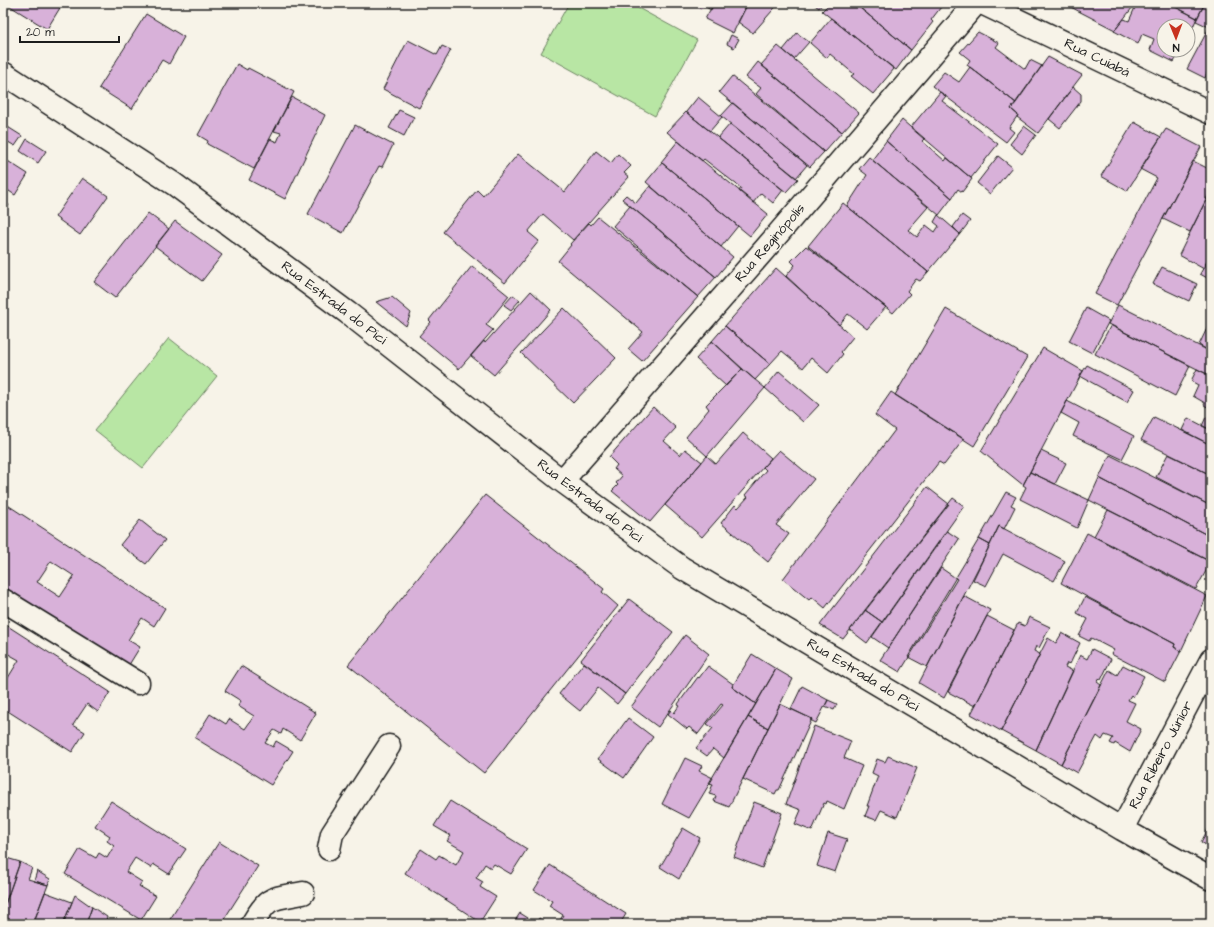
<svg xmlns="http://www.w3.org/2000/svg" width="1214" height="927" font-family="'Architects Daughter',sans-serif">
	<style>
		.green { fill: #b8e6a4; stroke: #6a8160 }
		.building { fill: #d8b1d9; stroke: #1c1c1c; fill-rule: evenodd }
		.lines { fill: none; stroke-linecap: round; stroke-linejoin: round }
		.minor-casing { stroke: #1c1c1c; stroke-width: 25 }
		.minor { stroke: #f7f3e8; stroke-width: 22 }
		.labels { text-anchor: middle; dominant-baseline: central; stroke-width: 3; stroke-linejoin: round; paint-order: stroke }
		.street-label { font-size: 14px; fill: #1c1c1c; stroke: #f7f3e8 }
	</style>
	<rect width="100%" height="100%" fill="#f7f3e8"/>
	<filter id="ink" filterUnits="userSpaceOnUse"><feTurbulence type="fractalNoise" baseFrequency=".025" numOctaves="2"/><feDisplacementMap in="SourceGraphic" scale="8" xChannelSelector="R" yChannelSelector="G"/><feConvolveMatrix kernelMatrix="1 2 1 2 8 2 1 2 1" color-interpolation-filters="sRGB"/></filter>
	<g filter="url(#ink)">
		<path class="green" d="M569 3H629L697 40 655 116 541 53Z
			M169 338 217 376 143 468 95 430Z"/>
		<path class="building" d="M5 3H63L47 29Z
			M691 3H714L711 10 704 6 701 9Z
			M714 3H748L733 33 705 19Z
			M748 3H779L753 33 738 22Z
			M812 3H823L819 8Z
			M830 3H854L911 50 896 70 822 11Z
			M854 3H936L941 7 931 20 933 22 911 50Z
			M1063 3H1136L1115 30Z
			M1137 3H1167L1197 18 1188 37V26H1164V50H1181L1174 62 1150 50 1154 39 1142 34 1138 44 1114 31 1124 19 1129 21Z
			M1181 3H1205L1197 18 1178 8Z
			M1205 3H1211V24L1209 27 1196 21Z
			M146 14 184 37 169 64 162 60 132 109 99 88Z
			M831 18 894 69 873 94 851 76 854 74 830 54 827 58 810 43Z
			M1211 24V65L1205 78 1187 69Z
			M978 32 999 43 996 47 1025 69 1030 60 1042 66 1016 103 967 65 970 60 960 52Z
			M797 33 809 42 794 59 783 50Z
			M731 35 739 39 734 48 727 44Z
			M408 40 437 55 442 46 451 50 419 108 383 89Z
			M778 46 859 113 842 132 761 65Z
			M1048 57 1082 75 1038 133 1017 117 1018 115 1011 109Z
			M758 62 842 132 824 152 756 94 761 88 746 77Z
			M237 64 247 70 248 68 294 92 254 169 207 144 208 141 198 135Z
			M1211 65V79L1206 75Z
			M970 67 1016 103 1011 109 1018 115 1009 128 1014 132 1006 142 932 86 944 72 959 82Z
			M732 76 824 152 810 167 719 92Z
			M1073 87 1081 94V101L1060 128 1049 119Z
			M940 92 946 96 942 101 998 144 971 178 911 127Z
			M292 97 325 115 285 199 249 180 270 139 277 142 281 133 274 131Z
			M698 97 722 117 710 131 686 112Z
			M733 103 807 165 796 178 721 116Z
			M399 110 414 117 404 136 389 128Z
			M686 112 783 190 773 203 761 193 753 203 739 191 741 188 704 159 702 161 667 132Z
			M902 120 924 139 922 141 945 161 947 158 972 179 962 192 958 189 952 198 886 141Z
			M1134 122 1161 137 1127 191 1101 176Z
			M3 124 22 136 15 146 3 139Z
			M730 124 798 179 786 192 718 138Z
			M355 125 393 145 382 167 379 166 343 233 308 214Z
			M1024 126 1036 135 1022 154 1010 144Z
			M1166 129 1201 147 1117 305 1095 294 1157 178 1140 169Z
			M27 139 46 151 38 163 20 151Z
			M678 141 768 214 750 236 661 162Z
			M886 141 952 198 939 215 872 160Z
			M596 151 611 163 618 154 631 166 624 173 629 177 573 240 543 214 528 232 539 241 505 283 443 232 477 190 483 196 518 154 565 192Z
			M998 156 1012 167 990 194 977 183Z
			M869 157 928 207 908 230 917 237 926 225 935 232 939 226 934 222 938 215 960 234 928 272 847 206 867 175 859 169Z
			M3 158 28 174 15 195 3 187Z
			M1193 161 1211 170V190L1190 232 1163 219Z
			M662 163 738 226 721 247 646 182Z
			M82 178 108 196 80 235 55 217Z
			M650 186 733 257 716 277 622 199 626 195 636 203Z
			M1211 190V254L1204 269 1179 255Z
			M3 201 9 205 3 213Z
			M843 203 928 272 920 281 916 279 907 291 910 294 893 313 808 246Z
			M630 206 716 277 698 297 613 226Z
			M148 213 169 229 115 298 94 282Z
			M962 215 970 221 960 234 953 227Z
			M598 217 698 297 642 361 628 349 643 332 558 261 571 245 570 244 589 223 591 225Z
			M175 221 222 255 202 281 155 246Z
			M806 246 886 307 867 329 848 314 839 325 786 276 795 265 791 261Z
			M1211 254V280L1200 274Z
			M472 266 509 296 486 325 493 330 459 369 419 336 431 322 429 320Z
			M1162 267 1197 284 1189 301 1153 284Z
			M776 268 853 337 841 352 843 354 828 373 811 358 803 368 782 351 770 364 725 326Z
			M531 291 551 310 494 375 471 356 484 341 485 343Z
			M513 295 520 300 511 310 504 305Z
			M392 297 411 313 406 326 376 302Z
			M1118 305 1211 352V376L1108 324Z
			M564 308 616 358 573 403 521 353Z
			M1086 308 1109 321 1092 353 1069 341Z
			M946 309 1027 357 974 446 895 395Z
			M1211 320V352L1199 345Z
			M1111 325 1190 366 1175 396 1095 354Z
			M725 326 770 364 755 380 712 341Z
			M712 341 742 369 726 386 696 359Z
			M1043 348 1083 371 1023 485 981 451Z
			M1087 365 1134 390 1127 402 1080 376Z
			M742 369 765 388 707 456 686 437 709 409 706 405Z
			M1197 369 1211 376V409L1204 405 1205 403 1193 396 1198 385 1191 381Z
			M779 371 819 405 803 422 765 388Z
			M891 392 964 439 944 465 939 462 825 608 812 597 809 600 783 579 895 430 875 415Z
			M1067 401 1134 436 1122 459 1073 436 1079 423 1061 413Z
			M653 407 676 428 664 441 680 455 685 449 702 462 650 522 612 491 618 485 616 483 622 476 614 469 617 465 609 457Z
			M1154 417 1211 445V475L1141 440Z
			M1206 417 1211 420V430L1202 426Z
			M1188 418 1211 430V445L1182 430Z
			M743 433 771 458 702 537 665 505 707 456 716 464Z
			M779 450 814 479 776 525 789 534 768 562 721 523 735 505 738 508 748 497 745 495 766 470 763 467Z
			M1041 451 1066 463 1055 484 1030 472Z
			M1168 454 1211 475V506L1156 477Z
			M1110 455 1211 506V537L1099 478Z
			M1030 472 1089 500 1077 528 1020 499 1026 487 1023 485Z
			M1099 478 1211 537V562L1089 500Z
			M927 487 949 504 843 639 820 625Z
			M1006 492 1016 497 1011 505 1015 507 1004 529 999 526 990 545 979 539Z
			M485 495 604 589 602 592 618 606 484 773 348 665Z
			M953 498 964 506 882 622 865 610Z
			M3 502 165 608 154 626 142 618 128 640 140 647 127 668 3 587ZM51 561 74 576 60 597 37 582Z
			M1108 510 1211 562 1196 589 1094 536Z
			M140 520 165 540 146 564 120 545Z
			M999 526 1065 561 1054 581 1003 554 986 586 973 580Z
			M947 531 959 539 888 648 872 637Z
			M1087 533 1207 596 1181 651 1174 647 1175 644 1061 583Z
			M979 539 990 545 927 667 908 657Z
			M941 568 957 579 900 672 880 660Z
			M964 596 990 610 944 698 919 683Z
			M1085 597 1175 644 1174 647 1181 651 1165 682 1111 654 1114 650 1091 638 1089 641 1079 636 1088 619 1077 613Z
			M629 599 673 632 625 694 581 660Z
			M865 610 882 622 867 643 850 630Z
			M987 616 1014 630 975 706 948 692Z
			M1029 617 1050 627 1039 648 1036 646 1034 651 1040 654 1001 731 971 714 1018 623 1025 626Z
			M3 623 110 692 98 712 87 704 73 725 85 732 72 752 3 708V679L6 681 19 660 3 651Z
			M1062 633 1080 643 1070 664 1067 663 1065 667 1073 671 1036 750 1001 731 1048 638 1056 643Z
			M685 635 709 654 658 727 631 707Z
			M1092 649 1111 659 1101 680 1098 679 1097 682 1101 685 1061 764 1036 750 1080 655 1087 659Z
			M752 654 776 669 756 704 732 687Z
			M584 663 625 694 617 704 598 688 580 711 559 694Z
			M1123 665 1144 676 1133 697 1131 695 1128 700 1135 703 1126 721 1141 729 1130 752 1115 743 1114 745 1110 743 1113 738 1105 735 1102 740 1097 736 1077 773 1061 764 1109 670 1117 675Z
			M241 666 316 713 300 740 283 729 281 734 274 730 265 743 273 747 276 741 293 751 271 785 195 738 210 714 226 724 229 719 245 729 254 716 238 706 241 701 225 691Z
			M708 666 733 684 732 687 756 704 724 758 713 749 707 756 696 748 713 728 707 724 723 705 721 704 698 734 689 727 687 729 668 714 671 710 674 713 679 706 678 704 698 677 699 678Z
			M776 669 793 679 768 728 748 717Z
			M802 686 828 700 816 723 810 720 812 719 791 709Z
			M828 700 837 704 834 710 825 706Z
			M780 704 812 719 779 790H777L775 794 743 779Z
			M748 717 768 728 729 807 714 801 716 796 709 794 713 784 709 783Z
			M628 718 653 737 624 778 598 759Z
			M814 726 851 741 844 758 862 766 844 809 827 801 826 804 824 803 812 831 795 824 801 810 786 804Z
			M888 756 917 768 897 817 881 810 876 820 865 816 869 806H867L878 776 872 773 877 759 885 762Z
			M685 758 702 766 699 771 713 778 689 818 662 804Z
			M111 801 186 849 169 874 153 864 151 868 135 858 126 872 142 882 139 886 156 896 141 920 65 874 80 849 96 858 99 853 107 858 114 846 107 841 110 836 95 826Z
			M450 801 527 849 511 874 494 864 491 868 485 864 476 878 483 882 480 887 496 897 480 922 405 873 421 849 436 859 439 855 456 865 464 851 447 841 451 836 434 826Z
			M754 802 782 813 762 868 734 857Z
			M1211 824V848L1201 842Z
			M683 828 700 838 679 879 660 867Z
			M828 833 847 839 835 872 817 866Z
			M219 842 258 866 221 924H167Z
			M3 857 20 862 3 910Z
			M20 862 32 868 28 879 48 885 33 924H3V910Z
			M550 865 626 914 620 924H558L563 915 549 906 552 901 534 890Z
			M37 871 50 879 48 885 34 881Z
			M45 892 72 902 63 924H33Z
			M75 895 92 907 86 924H63Z
			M92 907 107 917 105 924H86Z
			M520 913 536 923 539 918 548 924H513Z"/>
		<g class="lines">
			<defs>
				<path id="minor" d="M982 3 1211 113
					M3 73 174 184 348 313 562 481 682 568 1122 829 1211 879
					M562 481 765 249 976 3
					M3 600 138 683
					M1122 829 1211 660
					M329 849 332 834 389 746
					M252 924C269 895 271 899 303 893"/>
			</defs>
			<use href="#minor" class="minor-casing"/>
			<use href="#minor" class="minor"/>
		</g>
	</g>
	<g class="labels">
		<g class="street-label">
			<text transform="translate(1097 58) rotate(26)">Rua Cuiabá</text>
			<text transform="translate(770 243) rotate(-49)">Rua Reginópolis</text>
			<text transform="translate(334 303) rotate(37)">Rua Estrada do Pici</text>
			<text transform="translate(590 501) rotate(37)">Rua Estrada do Pici</text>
			<text transform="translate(863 675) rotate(31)">Rua Estrada do Pici</text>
			<text transform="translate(1161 755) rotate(-62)">Rua Ribeiro Júnior</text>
		</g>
	</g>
	<rect width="1214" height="927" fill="none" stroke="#f7f3e8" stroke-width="16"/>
	<rect x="8" y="8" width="1198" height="911" fill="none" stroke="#1c1c1c" stroke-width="1.5" filter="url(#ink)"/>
	<g transform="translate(1176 38) rotate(179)"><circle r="19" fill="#f7f3e8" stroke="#9f9d96"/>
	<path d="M0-3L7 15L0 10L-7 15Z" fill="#c8321e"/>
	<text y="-6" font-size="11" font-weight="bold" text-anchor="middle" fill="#1c1c1c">N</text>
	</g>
	<path d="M20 36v6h99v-6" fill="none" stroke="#1c1c1c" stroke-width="2"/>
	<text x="26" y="36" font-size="12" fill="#1c1c1c" stroke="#f7f3e8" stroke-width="3" paint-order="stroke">20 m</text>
</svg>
